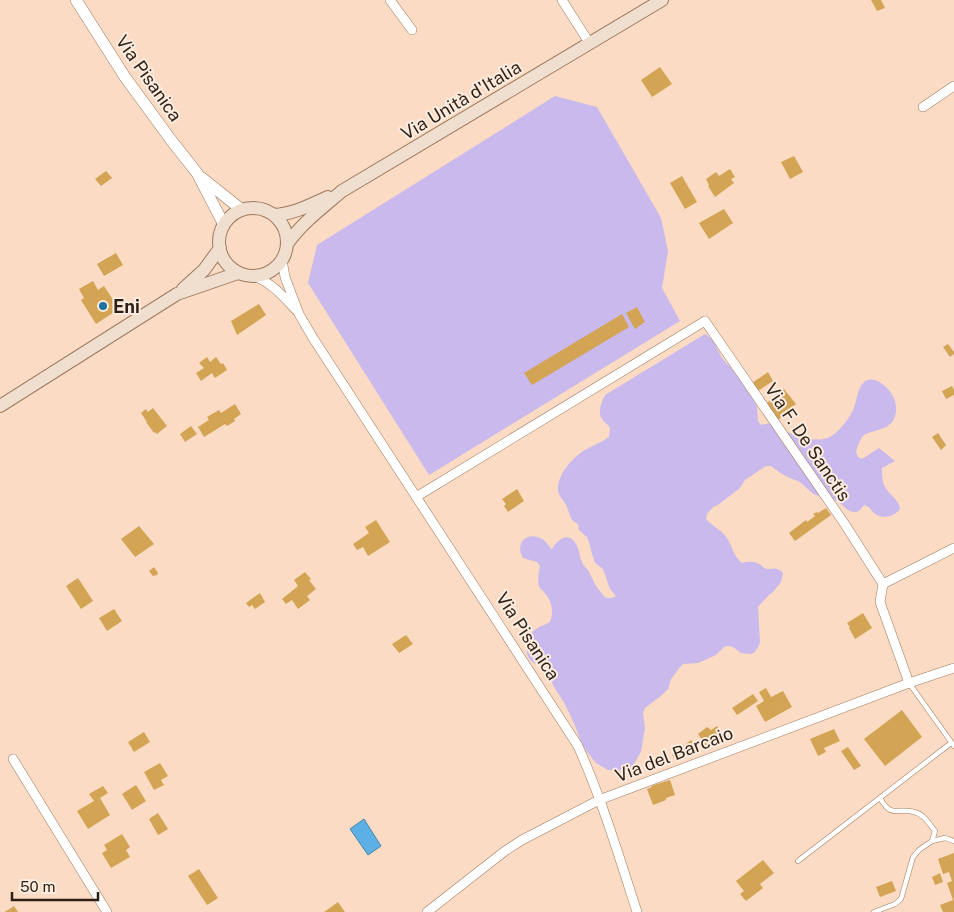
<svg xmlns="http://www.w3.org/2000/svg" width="954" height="912" font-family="'Public Sans',sans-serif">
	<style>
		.green { fill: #c9b9ec }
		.water { fill: #5db0e6; stroke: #4f84a7 }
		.building { fill: #d3a454 }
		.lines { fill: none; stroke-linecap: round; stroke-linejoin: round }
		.service-casing { stroke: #9d7a5e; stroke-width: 5.5 }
		.minor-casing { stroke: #9d7a5e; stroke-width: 10 }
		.tertiary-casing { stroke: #9d7a5e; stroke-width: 12 }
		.secondary-casing { stroke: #9d7a5e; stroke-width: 14 }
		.service { stroke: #fff; stroke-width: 4.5 }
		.minor { stroke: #fff; stroke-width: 9 }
		.tertiary { stroke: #fff; stroke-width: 11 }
		.secondary { stroke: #f0decf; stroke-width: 12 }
		.poi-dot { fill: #1e73a3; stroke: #fcece0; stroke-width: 2 }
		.labels { text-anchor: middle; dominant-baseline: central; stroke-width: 4; stroke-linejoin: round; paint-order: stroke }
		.street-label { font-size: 18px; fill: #2d1f13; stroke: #fcece0 }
		.poi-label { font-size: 18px; font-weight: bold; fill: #2d1f13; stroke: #fcece0; text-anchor: start }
	</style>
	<rect width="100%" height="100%" fill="#fbdbc3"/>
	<path class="green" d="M555 96 597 107 661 218 668 251 662 288 680 321 429 475 308 283 317 245Z
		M705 334 713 340 722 358 740 378 749 392 757 406 758 421 761 425 770 423C784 432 809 442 824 439 835 438 849 419 853 410 857 401 857 389 864 382 875 373 892 390 895 401 896 404 896 409 896 412 893 431 877 428 864 435 860 438 857 448 856 452L858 457 862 459 879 448 895 461 882 468C882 473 882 480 884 485 888 494 899 499 900 509 894 517 882 520 874 513 870 509 870 507 864 505 862 508 859 512 855 512 848 513 843 505 839 502 835 499 822 498 816 495 809 492 805 485 798 481 795 480 793 479 790 478 783 475 777 471 771 466H766L745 480 740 488 718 505 713 507 707 514 706 519C712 526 722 530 727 538 732 546 734 557 742 563 748 561 755 561 761 565 762 566 763 567 764 568 772 571 775 565 783 573L781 582 773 592 768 596 758 607 760 643 755 652 751 654 741 653 733 647 728 646 724 647 716 655 698 663 683 664 680 667 671 679 668 689 661 696 645 708 643 713 645 728 641 752 632 767 623 771 608 770 596 763 587 752 581 742 576 728 565 704 554 687 550 677 551 672 549 667C543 665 536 666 531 661 523 653 527 634 536 629 540 626 545 625 550 622 554 611 552 601 544 592 541 589 541 590 539 586 537 580 539 572 540 566L537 562 523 558C515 545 525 531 540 538 546 540 548 546 552 549 561 534 573 532 579 551 580 555 580 559 582 562 583 566 587 568 589 572 595 584 597 589 606 598H612L616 596 610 589 603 569 595 563 592 554 589 542 587 537 579 530 578 524C569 520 570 513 566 505 564 501 559 496 558 491 557 477 568 463 578 455 587 447 599 444 609 437L610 428C608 424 603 422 601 417 598 411 602 401 605 395Z"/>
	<path class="water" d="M364 819 381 846 368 855 350 829Z"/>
	<path class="building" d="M871 0H881L885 8 877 11Z
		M660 67 672 84 652 97 641 80Z
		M794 156 803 172 790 179 781 162Z
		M730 169 735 177 731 179 734 183 715 197 708 186 709 185 706 179 716 172 719 176Z
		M106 171 112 178 101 186 95 179Z
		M682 176 697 202 685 209 670 183Z
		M724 209 733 223 709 239 699 223Z
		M116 253 123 265 104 276 97 264Z
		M93 281 98 290 104 286 119 309 96 324 81 300 84 298 79 289Z
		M259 304 266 315 237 335 231 321Z
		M637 307 645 322 635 329 626 313Z
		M622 314 629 327 532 385 524 373Z
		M948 344 954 352V354L950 357 943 347Z
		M207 357 210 362 216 357 221 364 223 363 227 370 215 378 212 373 201 381 196 373 204 368 199 363Z
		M768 372 773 381 758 391 752 383Z
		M952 386 954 390V395L946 399 942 391Z
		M784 389 796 404 788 410 789 411 778 420 765 405 774 397H773Z
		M235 404 241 414 234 419 235 421 227 426 225 424 204 437 198 427 209 420 207 417 219 410 221 413Z
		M153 408 167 426 157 434 155 432 154 433 146 422H147L141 413 146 409 148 412Z
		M191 426 197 434 185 442 180 434Z
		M938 433 946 445 941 450 932 437Z
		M517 489 524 501 508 512 504 506 506 504 502 499Z
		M826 508 831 515 795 541 789 533 806 520 807 522 815 516 813 514 817 512 818 513Z
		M376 520 390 542 368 556 363 547 357 550 353 544 369 533 365 527Z
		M139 526 154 544 135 557 121 539Z
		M154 567 158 573 157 575 153 576 149 571Z
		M305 572 311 579 309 580 316 589 307 596 310 600 298 609 292 600 286 604 282 599 298 586 294 580Z
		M78 578 93 601 81 609 66 586Z
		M260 593 265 602 255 609 252 605 249 607 246 603Z
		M114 609 122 621 107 631 99 618Z
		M863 613 872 628 855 639 849 628 850 627 847 623Z
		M406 635 413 644 399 653 392 644Z
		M766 688 771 697 783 691 792 707 765 722 756 706 764 701 759 692Z
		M753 694 758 701 737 715 732 708Z
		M902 710 922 737 885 766 864 739Z
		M717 726 723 735 706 746 698 734 707 727 711 730Z
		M834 729 840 741 824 748 826 752 818 756 810 739Z
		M144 732 150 742 134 752 128 742Z
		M691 740 697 748 688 755 685 752 676 760 672 755Z
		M848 747 861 766 854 770 841 751Z
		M160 763 168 776 161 780 164 785 154 790 144 772Z
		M670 780 675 795 666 798V800L653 805 647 789 652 787 651 786Z
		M136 785 146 801 132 810 122 794Z
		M103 786 108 793 100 798 110 815 88 829 77 811 94 801 89 794Z
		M158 813 168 829 158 835 149 819Z
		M122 834 130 847 126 850 130 857 111 868 102 853 107 850 104 845Z
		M954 853V912H943L940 905 953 900 947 883 952 881 949 872 943 874 938 859Z
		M763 860 774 873 760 884 763 888 746 901 740 894 744 891 736 881Z
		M199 869 218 898 207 905 188 876Z
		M940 873 943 882 935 885 932 877Z
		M892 881 896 891 880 897 876 887Z
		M338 902 345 912H324Z
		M14 906 18 912H4L8 910Z"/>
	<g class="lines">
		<defs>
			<path id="service" d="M909 683 954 746
				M932 841 945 838 954 841
				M798 861 951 743
				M874 912 895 904 901 899 913 857 919 850 932 841 935 831C929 824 924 814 914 812 896 807 892 819 880 798"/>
			<path id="minor" d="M390 0 412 30
				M562 0 590 44
				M923 107 954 86
				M282 260 285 277 299 314 313 338 578 746C602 800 619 856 637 912
				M255 276C274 285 282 295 296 310
				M416 497 705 321 844 523 883 584
				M909 683 880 602 883 584 954 548
				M13 759 107 912
				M427 912 505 851 522 840 599 800 909 683 954 668"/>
			<path id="tertiary" d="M76 0 125 77 171 140 197 173 224 225
				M202 178 242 210"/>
			<path id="secondary" d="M219 242a34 34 0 1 1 68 0a34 34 0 1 1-68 0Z
				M274 215C294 214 310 205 328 197
				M287 244C302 223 322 208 342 191L662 0
				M183 289 204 270 220 248
				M0 406 177 294 238 273"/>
		</defs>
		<use href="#service" class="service-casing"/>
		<use href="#minor" class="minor-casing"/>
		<use href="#tertiary" class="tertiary-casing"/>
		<use href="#secondary" class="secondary-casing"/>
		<use href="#service" class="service"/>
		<use href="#minor" class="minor"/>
		<use href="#tertiary" class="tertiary"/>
		<use href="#secondary" class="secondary"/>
	</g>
	<circle class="poi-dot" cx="103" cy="306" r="5"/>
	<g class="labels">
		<g class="street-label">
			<text transform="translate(149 78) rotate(55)">Via Pisanica</text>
			<text transform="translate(461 100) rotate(-31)">Via Unità d'Italia</text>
			<text transform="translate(808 442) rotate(56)">Via F. De Sanctis</text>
			<text transform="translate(528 636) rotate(57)">Via Pisanica</text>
			<text transform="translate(674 754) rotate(-21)">Via del Barcaio</text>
		</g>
		<g class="poi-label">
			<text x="113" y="306">Eni</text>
		</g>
	</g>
	<path d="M12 892v8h86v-8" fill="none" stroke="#2d1f13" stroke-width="2.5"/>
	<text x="20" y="892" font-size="15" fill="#2d1f13" stroke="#fcece0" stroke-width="4" paint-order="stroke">50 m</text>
</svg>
